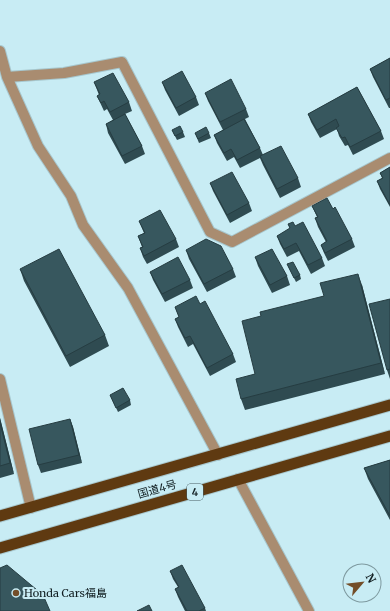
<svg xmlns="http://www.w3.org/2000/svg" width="390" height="611" font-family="Merriweather,'Noto Sans JP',serif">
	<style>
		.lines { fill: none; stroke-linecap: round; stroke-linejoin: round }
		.minor-casing { stroke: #a7c7ce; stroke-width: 12 }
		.trunk-casing { stroke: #a7c7ce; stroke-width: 13 }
		.minor { stroke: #a98c70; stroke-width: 10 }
		.trunk { stroke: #5f3a11; stroke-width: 11 }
		.wall { fill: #2f4b51 }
		.shaded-wall { fill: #263d42 }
		.building { fill: #37575e; stroke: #263d42 }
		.poi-dot { fill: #734e29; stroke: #c8ecf4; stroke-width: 1.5 }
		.labels { text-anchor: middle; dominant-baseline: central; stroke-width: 4; stroke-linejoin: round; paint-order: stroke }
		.shield { fill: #c8ecf4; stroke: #475b60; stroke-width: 1 }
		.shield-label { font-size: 10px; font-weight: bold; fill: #101d20 }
		.street-label { font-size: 11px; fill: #101d20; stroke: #c8ecf4 }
		.poi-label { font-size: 11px; fill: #101d20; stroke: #c8ecf4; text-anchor: start }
	</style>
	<rect width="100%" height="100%" fill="#c8ecf4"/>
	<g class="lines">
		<defs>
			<path id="minor" d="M0 51 7 77 38 146 71 196 83 225 128 288 218 455
				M7 77 64 73 122 62 210 232 232 242 390 158
				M0 379 31 508
				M238 479 309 611"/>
			<path id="trunk" d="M0 516 390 405
				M0 548 390 436"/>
		</defs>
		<use href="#minor" class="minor-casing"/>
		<use href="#trunk" class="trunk-casing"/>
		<use href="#minor" class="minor"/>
		<use href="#trunk" class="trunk"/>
	</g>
	<path class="wall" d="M390 58V108H389L373 77 370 69Z
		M94 82 129 102 132 111 125 114 142 146 145 154 125 164 108 133 106 124 113 120 107 109 104 111 97 96 99 95Z
		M162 82 196 97 199 105 179 116 165 90Z
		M357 87 381 131 384 139 353 155 348 145 345 146 339 136 337 129 320 138 311 122 308 114Z
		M205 93 246 109 249 117 245 119 260 148 263 155 298 178 301 187 280 198 263 165 260 158 240 168 234 157 227 161 217 143 214 135 223 130 208 101Z
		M172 130 183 132 185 137 177 140Z
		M195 133H209L211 138 199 143Z
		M390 167V207L380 189 377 181 382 178 380 173Z
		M210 183 249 203 252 211 230 223 213 191Z
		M312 206 333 209 352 239 355 247 328 261 324 253 321 245 326 242 318 227 315 218 317 217Z
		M139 221 176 239 179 247 147 264 143 257 140 248 142 247 138 236 144 233Z
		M288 224 295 226 322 258 325 266 311 274 299 251 287 257 280 244 277 236 290 229Z
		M186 250 233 269 236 277 207 292 189 259Z
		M255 257 287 276 290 285 272 293 258 266Z
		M287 264 300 275 301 279 296 282Z
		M20 269 105 335 109 346 70 367 24 281Z
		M150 272 190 280 193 288 165 302 153 280Z
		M362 285 385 374 245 410 241 399 255 374 261 316 324 296Z
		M390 299V379L387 370Z
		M200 304 233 354 236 362 210 376 193 344 188 347 178 327 175 319 179 317 175 307Z
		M110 395 130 400 131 405 118 412Z
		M0 418 14 474 0 478Z
		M70 419 73 427 82 463 41 473 38 465Z
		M390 460V520L368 479 364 468Z
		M170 571 205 608 206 611H185L178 597 175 589 178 587 173 579Z"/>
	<path class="shaded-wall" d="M358 274 362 285 385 374 381 363Z
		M0 418 14 474 10 463 0 423Z
		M70 419 73 427 82 463 79 455Z"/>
	<path class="building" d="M390 58V98L386 100 370 69Z
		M182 71 196 97 176 108 162 82Z
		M113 73 129 102 110 112 104 101 101 103 97 96 100 94 94 82Z
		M231 79 246 109 220 122 205 93Z
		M357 87 381 131 350 147 345 137 342 138 336 128 339 126 336 119 317 130 308 114Z
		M125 114 142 146 122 156 106 124Z
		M244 119 260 148 237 160 231 149 224 153 214 135Z
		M180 126 183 132 175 136 172 130Z
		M206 127 209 133 198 139 195 133Z
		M281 146 298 178 277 189 260 156Z
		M390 167V205L377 181 383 178 380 173Z
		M232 172 249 203 227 215 210 183Z
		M327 198 333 209 335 207 352 239 325 253 321 245 327 241 315 218 318 217 312 206Z
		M160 210 176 239 144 256 140 248 143 247 138 236 145 233 139 221Z
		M293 222 295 226 303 222 322 258 308 265 296 243 284 249 277 236 290 228 288 224Z
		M206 239 221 246 233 269 204 284 186 250Z
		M59 249 105 335 66 356 20 269Z
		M272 249 287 276 270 285 255 257Z
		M178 257 190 280 162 294 150 272Z
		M293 262 300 275 294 278 287 264Z
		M358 274 381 363 241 399 236 379 255 374 242 321 261 316 260 312 324 296 320 283Z
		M196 296 200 304 205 301 233 354 207 368 190 336 185 338 175 319 179 317 175 307Z
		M390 299V369L387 370 369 304Z
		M123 388 130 400 116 408 110 395Z
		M70 419 79 455 38 465 29 429Z
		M0 423 10 463 0 466Z
		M390 460V516L364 468Z
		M7 565 43 595 50 611H0V568Z
		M182 565 205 608 199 611H187L175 589 179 587 170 571Z
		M149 605 152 611H137Z"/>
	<circle class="poi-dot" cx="16" cy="593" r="4"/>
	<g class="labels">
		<rect class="shield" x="187" y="484" width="16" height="16" rx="3"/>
		<g class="shield-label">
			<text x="195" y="492">4</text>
		</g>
		<g class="street-label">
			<text transform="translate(157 489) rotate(-16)">国道4号</text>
		</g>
		<g class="poi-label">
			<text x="24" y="593">Honda Cars福島</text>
		</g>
	</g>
	<g transform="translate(362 583) rotate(62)"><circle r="19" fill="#c8ecf4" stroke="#7e999f"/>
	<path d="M0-3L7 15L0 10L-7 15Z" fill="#734e29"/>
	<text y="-6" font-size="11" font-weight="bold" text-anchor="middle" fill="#101d20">N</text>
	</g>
</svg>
